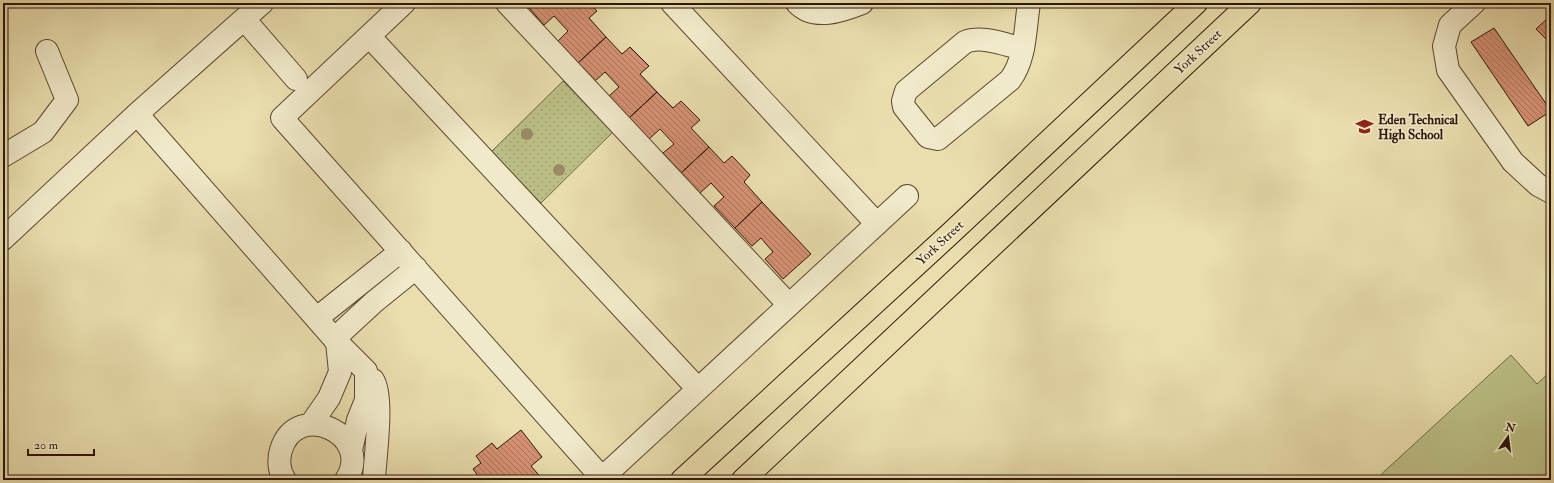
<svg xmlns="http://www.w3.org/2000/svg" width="1554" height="483" font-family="'IM FELL Double Pica',serif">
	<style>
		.grass { fill: url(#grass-dots); stroke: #746a48 }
		.pitch { fill: #bcc086; stroke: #746a48 }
		.building { fill: url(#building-back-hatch); stroke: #2d1509 }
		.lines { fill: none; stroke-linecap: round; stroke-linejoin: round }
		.minor-casing { stroke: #5c4732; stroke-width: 24 }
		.major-casing { stroke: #2d1509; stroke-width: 24 }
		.minor { stroke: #f1eaca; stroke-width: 22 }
		.major { stroke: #eadeae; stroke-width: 22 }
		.tree { fill: #9a8c68 }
		.labels { text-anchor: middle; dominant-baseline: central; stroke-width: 3.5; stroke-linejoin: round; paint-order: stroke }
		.street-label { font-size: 13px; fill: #2d1509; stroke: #f1eaca }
		.poi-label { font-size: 13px; font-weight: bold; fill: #2d1509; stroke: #f1eaca; text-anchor: start }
	</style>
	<defs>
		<pattern id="grass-dots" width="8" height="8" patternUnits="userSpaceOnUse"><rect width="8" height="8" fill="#bcc086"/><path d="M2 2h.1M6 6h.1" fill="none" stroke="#a2a472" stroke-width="1.8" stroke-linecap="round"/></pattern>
		<pattern id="building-back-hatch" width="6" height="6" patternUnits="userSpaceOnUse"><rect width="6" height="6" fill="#d79275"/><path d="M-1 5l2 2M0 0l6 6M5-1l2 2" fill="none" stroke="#af765e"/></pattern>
	</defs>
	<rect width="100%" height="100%" fill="#eadeae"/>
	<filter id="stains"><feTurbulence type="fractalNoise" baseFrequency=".005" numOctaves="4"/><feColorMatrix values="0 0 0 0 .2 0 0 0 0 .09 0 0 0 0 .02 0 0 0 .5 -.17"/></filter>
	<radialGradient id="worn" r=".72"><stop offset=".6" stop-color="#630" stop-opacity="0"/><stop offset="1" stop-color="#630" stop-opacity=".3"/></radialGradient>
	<path class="grass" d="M563 81 613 132 541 203 491 152Z"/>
	<path class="pitch" d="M1511 355 1537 384 1551 371V480H1375Z"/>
	<path class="building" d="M534 3H589L597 11 589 18 606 37 578 63 558 41 568 31 554 16 544 25 529 8Z
		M1551 15V44L1536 29Z
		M1494 28 1551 111 1528 126 1471 42Z
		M606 37 622 54 630 47 649 66 640 74 657 92 629 118 609 96 619 87 605 72 595 81 578 63Z
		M657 92 673 108 681 101 700 120 691 128 709 147 681 173 663 153 674 144 660 129 649 139 629 118Z
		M709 147 724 163 732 156 750 175 744 182 762 202 735 228 714 206 724 197 711 183 700 193 681 173Z
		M762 202 811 254 783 279 765 259 773 252 761 238 752 246 735 228Z
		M521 430 542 457 531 466 543 480H481L473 469 481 463 476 456 492 443 497 449Z"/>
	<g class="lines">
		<defs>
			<path id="minor" d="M404 3 282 118 602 478 907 196
				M507 3 789 305
				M672 3 877 224
				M797 3C814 21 842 11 862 3
				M1474 3 1450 25 1444 46 1448 70 1513 162 1538 185 1551 192
				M244 19 296 79
				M369 36 698 389
				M1023 49C1006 45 982 35 965 42L906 91 903 101 904 107 928 137 938 139 1010 80C1026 59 1025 28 1029 3
				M137 114 337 342 366 371V400L358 420 351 450
				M3 156 43 132 67 100 47 51
				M3 239 137 114 262 3
				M317 318 401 251
				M334 339 374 302 416 268
				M373 380C384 397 375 457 374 480
				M311 424 329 398 340 372 337 342
				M285 480C279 472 278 460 281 450 297 398 375 435 346 480"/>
			<path id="major" d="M682 480 952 232 1196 3
				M743 480 1250 3"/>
		</defs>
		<use href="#minor" class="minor-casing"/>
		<use href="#major" class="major-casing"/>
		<use href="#minor" class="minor"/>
		<use href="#major" class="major"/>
	</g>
	<g class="tree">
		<circle cx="527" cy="134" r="6"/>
		<circle cx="559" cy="170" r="6"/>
	</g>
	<defs>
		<symbol id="school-bare" viewBox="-9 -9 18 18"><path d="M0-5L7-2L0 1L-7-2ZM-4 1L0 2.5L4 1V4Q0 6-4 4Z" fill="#8f2418" stroke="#f1eaca" stroke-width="2.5" paint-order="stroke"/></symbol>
	</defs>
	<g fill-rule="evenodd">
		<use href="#school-bare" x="1352" y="114" width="25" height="25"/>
	</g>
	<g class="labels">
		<g class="street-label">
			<text transform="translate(1198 52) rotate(-43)">York Street</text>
			<text transform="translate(940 243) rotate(-43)">York Street</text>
		</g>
		<g class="poi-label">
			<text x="1378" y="120">Eden Technical<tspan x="1378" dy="15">High School</tspan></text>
		</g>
	</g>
	<rect width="1554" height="483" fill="none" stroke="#eadeae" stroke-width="16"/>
	<rect x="4" y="4" width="1546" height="475" fill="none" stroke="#2d1509" stroke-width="2"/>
	<rect x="8" y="8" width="1538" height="467" fill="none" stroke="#2d1509"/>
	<g transform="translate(1508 437) rotate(14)" stroke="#f1eaca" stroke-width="3" paint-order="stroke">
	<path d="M0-3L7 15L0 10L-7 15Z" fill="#2d1509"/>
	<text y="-6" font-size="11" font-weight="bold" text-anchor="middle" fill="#2d1509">N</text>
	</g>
	<path d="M28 449v6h66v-6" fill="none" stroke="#2d1509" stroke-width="2"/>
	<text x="34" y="449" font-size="12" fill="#2d1509" stroke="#f1eaca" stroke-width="3" paint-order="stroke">20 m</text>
	<rect width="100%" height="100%" filter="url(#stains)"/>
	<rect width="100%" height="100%" fill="url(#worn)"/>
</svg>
